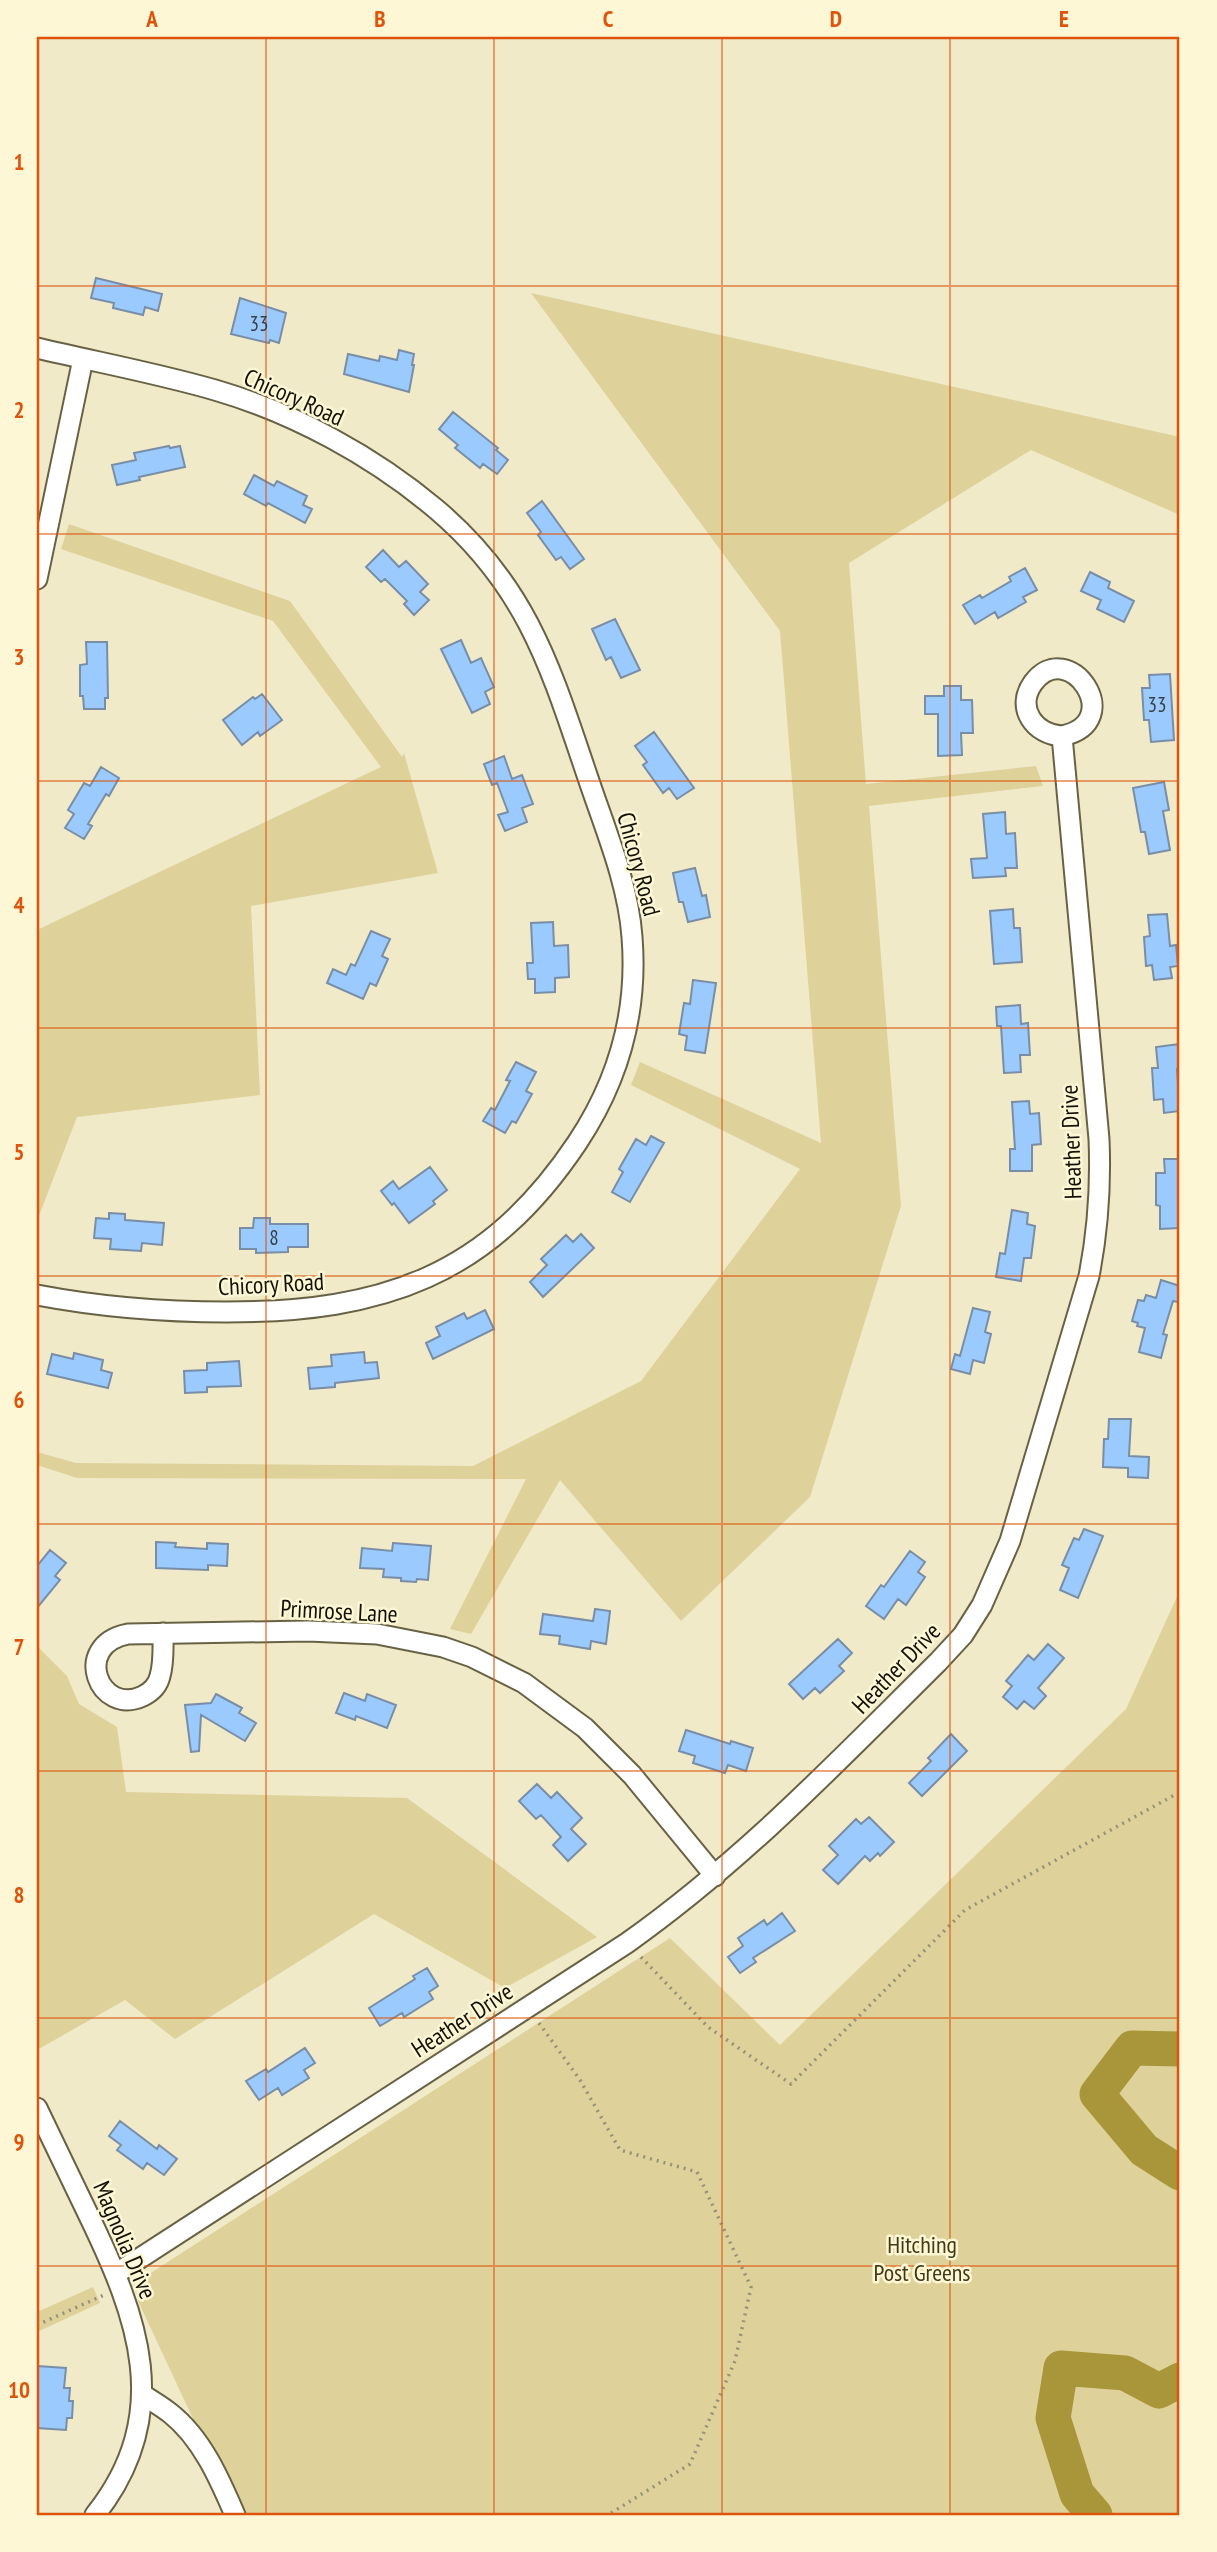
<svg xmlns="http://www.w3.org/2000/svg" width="1217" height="2552" font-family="'PT Sans Narrow',sans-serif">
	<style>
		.green { fill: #ded29a }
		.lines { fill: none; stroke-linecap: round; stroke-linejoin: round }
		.river { stroke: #a9963b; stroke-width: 35 }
		.building { fill: #9bcaff; stroke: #798ea6; stroke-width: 2 }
		.minor-casing { stroke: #686245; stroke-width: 23 }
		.path { stroke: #96927a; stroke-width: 3.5; stroke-dasharray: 2 5; stroke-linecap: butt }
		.minor { stroke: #fff; stroke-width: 19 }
		.grid { fill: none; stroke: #dd550c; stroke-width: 2; stroke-opacity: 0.55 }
		.labels { text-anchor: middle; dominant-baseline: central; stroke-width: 5; stroke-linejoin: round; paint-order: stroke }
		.number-label { font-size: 21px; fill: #353f44 }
		.street-label { font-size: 24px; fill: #131106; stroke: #fef7d6 }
		.park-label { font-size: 24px; fill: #413913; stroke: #fef7d6 }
		.neatline { fill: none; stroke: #dd550c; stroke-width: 2.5 }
		.grid-label { font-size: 23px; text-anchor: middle; font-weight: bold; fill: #dd550c }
	</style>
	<rect width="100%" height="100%" fill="#f0eac9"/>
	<path class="green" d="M531 293 1180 437V515L1031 450 849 563 866 784 1036 766 1043 786 869 806 901 1206 810 1497 681 1621 560 1480 471 1634 450 1629 526 1479 77 1478 37 1465V1452L76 1463 473 1466 641 1381 800 1169 631 1085 640 1062 821 1143 780 631Z
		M69 524 290 601 402 757 404 753 438 873 251 906 260 1095 77 1117 37 1221V930L381 767 273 621 61 549Z
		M1180 1590V2515H238L138 2301 143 2278 670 1938 780 2045 1126 1709Z
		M37 1646 67 1676 79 1704 117 1727 126 1792 407 1798 597 1937 505 1988 374 1914 175 2039 125 2000 37 2050Z
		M93 2287 100 2303 37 2332V2312Z"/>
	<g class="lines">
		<path class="river" d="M1180 2049 1132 2048 1097 2094 1144 2150 1180 2173
			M1095 2515 1077 2494 1053 2418 1061 2368 1125 2373 1159 2391 1180 2380"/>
	</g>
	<path class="building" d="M96 278 162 294 158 311 145 307 143 315 113 308 114 303 91 298Z
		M240 298 286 313 279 343 270 340 269 343 231 334Z
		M399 350 414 354 412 365H414L409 392 344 374 348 354 379 361 380 356 397 360Z
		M453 412 498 448 496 450 508 460 497 474 483 464 480 468 455 448 458 445 439 429Z
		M169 446 170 448 180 446 185 467 139 477 140 480 117 485 112 465 136 460 134 453Z
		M254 475 274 486 277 481 307 496 303 505 312 509 305 523 268 503 266 506 244 494Z
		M542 501 584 559 570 569 561 557 556 560 538 535 541 532 527 513Z
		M383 550 399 567 406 561 428 584 420 592 429 600 414 615 404 604 407 601 385 579 381 582 366 567Z
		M1025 568 1037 590 1023 597 1026 602 998 618 995 612 975 624 963 605 980 595 982 598 1011 581 1009 577Z
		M1090 572 1110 582 1108 588 1134 601 1124 622 1097 609 1101 600 1081 591Z
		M615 619 640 670 621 678 611 657 606 660 592 629Z
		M461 640 471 663 481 658 494 687 485 692 490 704 472 713 441 649Z
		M86 642H107L108 698H105V709H84L83 696H80V665L87 664Z
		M1170 674 1174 740 1151 742 1149 720H1144L1142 688H1150L1149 675Z
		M944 686H961V700H972L973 733H961L962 755 938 756V714H925V696H944Z
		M262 694 282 720 260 736 258 732 242 745 223 720 253 697 255 699Z
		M654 732 694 788 677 799 669 788 663 793 643 765 647 762 635 746Z
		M504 756 512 779 522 775 533 804 522 808 527 822 505 831 498 815 508 812 497 783 492 785 484 764Z
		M101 767 119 778 109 796 106 794 88 824 92 826 84 839 65 828 74 814 68 810 84 783 90 786Z
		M1164 782 1169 810 1163 811 1170 850 1149 854 1145 832H1141L1133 788Z
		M1005 812 1006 834 1015 833 1017 868H1005L1006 876 973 878 971 859 987 858 983 814Z
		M695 868 702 896 706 895 710 917 688 922 683 902H679L673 873Z
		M1013 909 1014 928H1020L1022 962 994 964 990 911Z
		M1167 914 1170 946 1176 945 1178 966 1170 967 1172 978 1154 980 1152 965 1146 966 1144 937 1150 936 1148 915Z
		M553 922 554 946 568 945 569 977 555 978V992L535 993V979H528L527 963H533L531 923Z
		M371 931 390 939 382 956 388 959 376 986 370 983 363 999 327 983 333 969 346 975 351 964 355 966Z
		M693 980 716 983 705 1053 685 1050 687 1036 679 1034 684 1003 690 1004Z
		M1020 1005 1021 1024 1028 1023 1030 1055H1020L1021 1072 1004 1073 1001 1026H997L996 1007Z
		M1180 1044V1068L1177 1069 1180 1111 1164 1113 1163 1099 1154 1100 1152 1068H1158L1156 1047Z
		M516 1062 536 1072 526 1091 532 1094 516 1123 512 1121 505 1133 483 1121 491 1108 495 1110 510 1081 506 1080Z
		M1029 1101 1030 1114 1039 1113 1041 1144 1032 1145V1171H1010V1149H1015L1012 1102Z
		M651 1136 664 1143 630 1202 612 1192 623 1172 619 1169 636 1139 646 1145Z
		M1164 1159H1180V1228L1160 1229V1206L1156 1205V1173H1165Z
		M430 1167 447 1190 433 1201 435 1204 409 1223 394 1203 392 1205 381 1191 393 1181 399 1189Z
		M1012 1210 1028 1213 1027 1224 1035 1226 1031 1258H1024L1021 1281 996 1277 1000 1253 1005 1254Z
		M109 1213 125 1214V1220L164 1223 162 1245 142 1243 141 1251 110 1249 111 1239 94 1238 96 1218 109 1219Z
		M254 1218H270V1224H308V1247H288V1252L256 1253V1249H240V1228H253Z
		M581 1234 594 1248 543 1297 530 1282 547 1265 541 1259 566 1235 573 1242Z
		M1161 1280 1180 1286V1293L1178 1302 1173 1301 1163 1334 1167 1335 1161 1358 1139 1352 1145 1328 1137 1326 1138 1323 1132 1321 1138 1300 1144 1301 1146 1295 1156 1298Z
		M973 1308 990 1312 985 1332 991 1334 984 1363 973 1360 970 1374 951 1369 955 1354 960 1356Z
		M485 1310 494 1329 433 1359 426 1343 440 1336 436 1327 464 1313 467 1319Z
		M364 1352 365 1363 377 1362 379 1378 335 1383V1387L310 1389 308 1368 332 1366 331 1355Z
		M74 1353 103 1360 101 1370 112 1373 108 1388 47 1374 52 1354 73 1359Z
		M239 1361 241 1386 207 1387V1392L185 1393 184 1371 207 1370V1363Z
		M1109 1419H1131L1129 1456 1149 1457 1148 1478 1128 1477V1468L1103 1467 1104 1439H1108Z
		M1084 1529 1103 1536 1078 1598 1060 1590 1069 1568 1062 1565 1074 1538 1079 1540Z
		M156 1542 176 1543 175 1547 207 1549V1543L228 1544 227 1566 208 1565V1570L156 1568Z
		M393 1543 431 1546 428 1580 417 1579 416 1582 401 1581V1578L383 1577 384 1569 360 1568 362 1548 392 1551Z
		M50 1550 66 1563 55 1576 60 1580 37 1608V1566Z
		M910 1551 925 1562 918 1572 925 1577 906 1605 898 1599 884 1619 866 1606 881 1585 884 1587Z
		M595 1609 610 1611 606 1644 591 1641 590 1649 559 1644 560 1636 540 1634 543 1614 593 1621Z
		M838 1639 852 1653 839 1666 844 1671 820 1693 815 1688 803 1699 789 1684Z
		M1048 1644 1064 1658 1038 1688 1046 1696 1034 1709 1024 1701 1017 1709 1003 1697 1012 1686 1006 1681 1028 1655 1034 1660Z
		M344 1693 365 1701 367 1694 396 1705 387 1728 356 1716 355 1720 336 1713Z
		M216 1694 242 1708 239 1713 256 1723 245 1741 201 1715 199 1751 191 1752 185 1705 211 1703Z
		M686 1730 730 1744 731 1741 753 1748 746 1771 728 1765 725 1773 693 1763 695 1756 679 1751Z
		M951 1734 967 1751 922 1796 909 1783 931 1761 928 1758Z
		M537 1784 551 1798 557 1792 582 1818 571 1829 586 1844 568 1861 553 1845 561 1837 541 1815 536 1819 519 1801Z
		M869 1817 894 1842 880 1856 878 1853 870 1861 865 1856 838 1884 823 1870 838 1855 829 1846 856 1819 861 1824Z
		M782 1913 795 1931 753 1958 756 1962 740 1973 728 1957 743 1946 738 1938 764 1920 767 1925Z
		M427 1968 438 1986 429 1992 433 1999 404 2017 402 2013 380 2026 369 2008 415 1979 413 1976Z
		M305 2048 315 2063 304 2070 309 2078 282 2095 278 2088 259 2100 246 2081 266 2069 268 2072Z
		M120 2121 157 2149 159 2145 177 2159 164 2175 147 2163 143 2169 117 2150 121 2145 109 2136Z
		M37 2366 66 2368 64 2388H70L69 2401H73L72 2418H67L66 2430 37 2428Z"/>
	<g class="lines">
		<defs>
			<path id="minor" d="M37 348C96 362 156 373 215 390 294 413 373 456 436 509 528 587 551 669 588 778 605 829 628 882 632 937 638 1012 619 1080 577 1143 488 1276 383 1312 227 1312 163 1312 100 1307 37 1295
				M37 579 83 359
				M163 1633C163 1647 164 1663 160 1676 158 1685 151 1692 143 1696 99 1717 71 1645 128 1634L308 1631 377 1634 443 1647 472 1657 524 1683 585 1728 632 1775 715 1876
				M37 2108C54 2143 71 2179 88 2214 138 2317 175 2414 95 2515
				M117 2273 627 1943C744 1860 837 1762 938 1662L963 1635 982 1605 1010 1541 1089 1276C1098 1230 1101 1186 1099 1139L1062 736C1129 722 1068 635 1033 683 1015 708 1035 735 1062 736
				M142 2394C152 2401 161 2406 170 2413 202 2438 220 2480 235 2515"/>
		</defs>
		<use href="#minor" class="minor-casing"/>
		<path class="path" d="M641 1957 708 2027 791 2084 965 1910 1180 1792
			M539 2023 580 2080 620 2150 697 2172 751 2287 735 2361 690 2464 608 2515
			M37 2325 104 2295"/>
		<use href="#minor" class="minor"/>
	</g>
	<path class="grid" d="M266 37V2515M494 37V2515M722 37V2515M950 37V2515M37 286H1180M37 534H1180M37 781H1180M37 1028H1180M37 1276H1180M37 1524H1180M37 1771H1180M37 2018H1180M37 2266H1180"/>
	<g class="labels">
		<g class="number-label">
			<text x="259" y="323">33</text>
			<text x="1157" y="704">33</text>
			<text x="274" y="1237">8</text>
		</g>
		<g class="street-label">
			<text transform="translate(294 397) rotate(24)">Chicory Road</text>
			<text transform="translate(639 864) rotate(75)">Chicory Road</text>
			<text transform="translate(1071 1142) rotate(-92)">Heather Drive</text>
			<text transform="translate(271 1284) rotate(-3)">Chicory Road</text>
			<text transform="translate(339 1611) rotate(3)">Primrose Lane</text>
			<text transform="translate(896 1668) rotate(-46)">Heather Drive</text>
			<text transform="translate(462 2020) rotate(-33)">Heather Drive</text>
			<text transform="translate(125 2240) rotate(67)">Magnolia Drive</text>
		</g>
		<g class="park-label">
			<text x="922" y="2244">Hitching<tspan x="922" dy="28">Post Greens</tspan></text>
		</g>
	</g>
	<rect width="1217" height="2552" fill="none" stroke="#fef7d6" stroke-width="77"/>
	<rect x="38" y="38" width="1140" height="2476" class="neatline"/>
	<g class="grid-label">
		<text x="152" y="27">A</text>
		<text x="380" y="27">B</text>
		<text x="608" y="27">C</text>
		<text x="836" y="27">D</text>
		<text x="1064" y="27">E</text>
		<text x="19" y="170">1</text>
		<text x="19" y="418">2</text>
		<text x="19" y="665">3</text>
		<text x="19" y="913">4</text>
		<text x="19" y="1160">5</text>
		<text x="19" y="1408">6</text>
		<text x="19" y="1655">7</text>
		<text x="19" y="1903">8</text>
		<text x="19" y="2150">9</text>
		<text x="19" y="2398">10</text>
	</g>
</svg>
